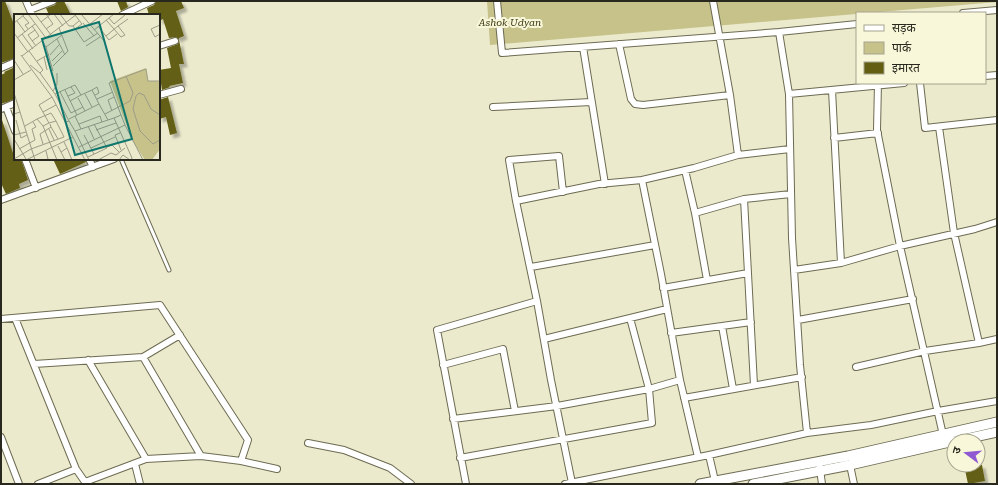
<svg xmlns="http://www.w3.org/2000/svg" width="998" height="485" font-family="'Roboto Serif','Noto Sans Devanagari',serif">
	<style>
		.green { fill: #c6c28a }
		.building { fill: #635e12; filter: url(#shadow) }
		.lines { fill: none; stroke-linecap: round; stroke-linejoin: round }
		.service-casing { stroke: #6d6b52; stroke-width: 5 }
		.minor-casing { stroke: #6d6b52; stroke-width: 8 }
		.secondary-casing { stroke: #6d6b52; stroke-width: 11 }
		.service { stroke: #fff; stroke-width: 3 }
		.minor { stroke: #fff; stroke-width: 6 }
		.secondary { stroke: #fff; stroke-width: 9 }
		.labels { text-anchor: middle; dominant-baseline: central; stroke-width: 4; stroke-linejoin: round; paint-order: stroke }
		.park-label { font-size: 10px; font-style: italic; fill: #3a370f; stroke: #f8f7da }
		.inset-road { fill: none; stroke: #9d9c87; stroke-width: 1 }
		.view { fill: #0f766e; fill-opacity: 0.15; stroke: #0f766e; stroke-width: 2 }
		.inset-edge { fill: none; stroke: #29281e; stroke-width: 2 }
	</style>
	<defs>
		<filter id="shadow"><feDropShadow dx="3.5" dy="3.5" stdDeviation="1" flood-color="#0004"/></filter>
	</defs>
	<rect width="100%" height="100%" fill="#ebeacd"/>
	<path class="green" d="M487 1H997V2L490 45Z"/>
	<path class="building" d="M1 1H5L15 27V58L1 63Z
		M57 1H64L71 15H49L46 8 55 5Z
		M117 1H126L128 7 121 11Z
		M156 1H181L184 8 176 11 184 36 179 38V40L176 37 169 38 163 19 159 21V15H149L147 8 154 5Z
		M179 40 184 64H179L183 83 169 86 170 87 162 90 159 70 171 68 167 48 178 44Z
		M15 67V99L1 104V75L5 73 4 72Z
		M168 97 177 133 170 135 166 117 159 119V100Z
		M2 120 15 159H21L28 180 19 184 20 188 6 194 1 183V121Z
		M53 159H85L86 162 60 174Z
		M964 465H982L985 481 968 484Z"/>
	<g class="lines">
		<defs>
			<path id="service" d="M121 159 169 270"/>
			<path id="minor" d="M26 1 32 15
				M497 1 502 53 779 32 789 94 904 83
				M713 1 730 95 738 155
				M30 10 53 1
				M963 13 997 10
				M122 15 152 1
				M779 32 857 24
				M619 44 631 99 635 104 643 105 730 95
				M159 46 175 41
				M583 47 605 184
				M1 68 15 62
				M985 76 997 75
				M878 83 877 130 900 246 943 435
				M920 83 925 128 997 120
				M832 90 841 263
				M159 95 181 89
				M6 107 15 131
				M493 107 591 102
				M1 109 15 103
				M939 127 954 233 979 343
				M834 138 878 133
				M25 159 36 188
				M89 159 93 167
				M685 170 695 213 744 199
				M642 180 694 168 738 155 790 149
				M1 200 114 159
				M516 201 509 160 559 156 563 192
				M695 213 707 280
				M531 267 655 245
				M794 270 841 263 900 246 975 229 997 222
				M663 288 748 273
				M537 301 551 380 572 483
				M15 318 76 469 38 484
				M1 319 160 305 248 440 241 461
				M798 320 913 299
				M722 326 733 389
				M671 333 751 322
				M544 339 667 309
				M143 357 201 456
				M88 360 146 459
				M34 364 143 357 180 335
				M443 365 503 349 515 411
				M856 367 925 351 979 343 997 339
				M754 385 744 199 791 194
				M684 398 802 377
				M453 419 557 406 649 389 630 318
				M807 433 871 425 938 411 997 401
				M1 437 19 484
				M308 443 344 450 390 468 411 484
				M460 458 652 423 649 389 680 380
				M819 462 822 484
				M135 464 140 484
				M850 465 854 484
				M76 469 85 482 146 459 201 456 241 461 277 469
				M715 481 709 455 807 433 800 365 792 238 789 94
				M466 484 437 330 537 301 516 201 599 184 642 180 661 274 680 380 698 457
				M565 484 709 455"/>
			<path id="secondary" d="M956 441 997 432
				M700 484 848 456 997 422
				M753 484 850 465 954 441"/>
		</defs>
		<use href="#service" class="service-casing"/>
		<use href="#minor" class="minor-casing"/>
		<use href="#secondary" class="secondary-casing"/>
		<use href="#service" class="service"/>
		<use href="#minor" class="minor"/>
		<use href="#secondary" class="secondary"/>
	</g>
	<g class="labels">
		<g class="park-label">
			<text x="510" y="22">Ashok Udyan</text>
		</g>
	</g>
	<g transform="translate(14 14)">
		<rect width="146" height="146" fill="#ebeacd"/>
		<path d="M132 54 134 67H144L146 69V135L138 146H131L119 128 96 67Z" fill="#c6c28a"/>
		<path class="inset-road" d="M14 0 32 24M21 0 37 21M32 0 39 10 32 15M40 0 49 12M46 0 55 12H59M67 0 91 28M9 2 15 9 11 11 14 15M95 4 100 10 111 1M92 6 107 23 111 21 104 12 114 5M3 7 11 18M65 7 59 12 70 28 84 19M27 8 37 0M0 9 11 0M69 9 80 22M76 10 89 0M146 11 137 15 141 23 146 20M18 12 21 16 14 21 22 32M84 12 95 26 103 20M61 15 68 10 61 1M80 16 100 0M0 19 14 38M8 20 19 35M92 22 104 12M3 24 21 10M43 25 51 41M18 27 25 22 21 16M28 27 32 33 48 21M72 32 86 23M32 33 39 57M15 37 29 56 26 59M7 41 38 83 71 146M36 41 45 31M8 42 63 0M30 43 33 56M0 46 9 60M23 47 35 40M38 47 48 37M16 51 26 59 41 80 55 107M39 52 54 37 45 14M0 66 17 56M51 76 61 97 69 93M78 76 83 73 85 79 81 81M39 77 43 70V59M46 78 57 99 61 97 63 101M0 79 6 98M41 80 61 71 67 81 78 76 85 90 55 105M71 80 78 93M54 82 61 79 57 73M38 83 25 91 35 109 29 112 43 146M64 84 71 97M83 85 99 78M56 87 67 81M85 90 94 106M98 97 94 86 100 83M29 98 42 91M0 100 6 98 21 146M91 100 116 87 119 79 112 62M146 101 137 95 130 81 125 79 122 82 119 95 126 117 139 130 146 126M61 102 67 115M23 105 37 99 42 107M2 106 7 124 13 121M52 108 55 107 61 117 100 104M65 110 86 102 88 108M111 111 129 146M11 112 23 105 29 112M74 112 80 125M37 113 44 125M35 115 40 126M82 116 102 109M61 117 75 146M106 119 101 121 107 136M0 121 12 118M70 121 80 140M0 125 12 145M29 130 26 120 37 113 36 110M44 132 51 146M65 133 111 111 107 101M93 133 98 131 105 138M53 134 58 146M77 134 101 123M5 135 21 126 18 115 22 113 19 108M47 138 53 134 50 128M74 143 93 134 80 110M0 145 17 135 50 123 42 107 35 109M12 146 59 123M30 146 34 145 32 137M84 146 97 139 102 141 111 134M105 146 109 141 116 146M117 146 118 144 100 104 107 101 95 69 132 55 134 67H146"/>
		<path class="view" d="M85 8 118 125 61 141 28 25Z"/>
		<rect width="146" height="146" class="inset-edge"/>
	</g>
	<rect width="998" height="485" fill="none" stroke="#29281e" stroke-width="4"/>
	<rect x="856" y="12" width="130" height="72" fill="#f8f7da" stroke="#a5a48f"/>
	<rect x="864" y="25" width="20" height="6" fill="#ffffff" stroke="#a5a48f"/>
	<text x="892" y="32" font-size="12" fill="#29281e">सड़क</text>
	<rect x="864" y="42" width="20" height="12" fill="#c6c28a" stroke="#a5a48f"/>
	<text x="892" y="52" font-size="12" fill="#29281e">पार्क</text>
	<rect x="864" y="62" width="20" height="12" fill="#635e12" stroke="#a5a48f"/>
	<text x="892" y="72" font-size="12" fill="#29281e">इमारत</text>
	<g transform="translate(966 453) rotate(286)"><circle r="19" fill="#f8f7da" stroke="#a5a48f"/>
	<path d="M0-3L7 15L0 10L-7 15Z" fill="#8f59d1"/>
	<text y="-6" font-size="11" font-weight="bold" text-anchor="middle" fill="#29281e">उ</text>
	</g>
</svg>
